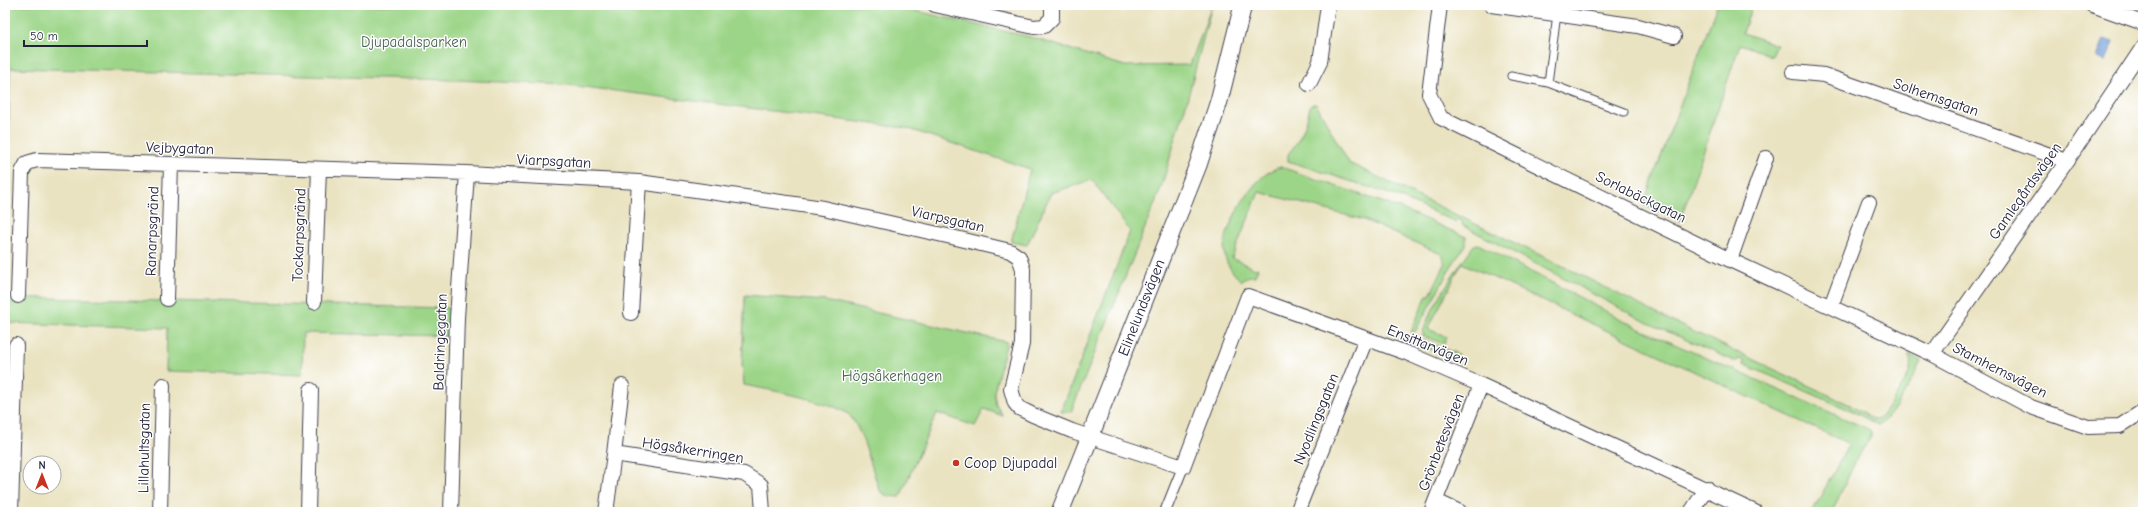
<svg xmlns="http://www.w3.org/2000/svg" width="2148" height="517" font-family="'Comic Neue',sans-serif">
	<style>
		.green { fill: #9cd588; stroke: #5f7c62 }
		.water { fill: url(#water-ripples); stroke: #4c628c }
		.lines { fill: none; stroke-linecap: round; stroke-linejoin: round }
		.service-casing { stroke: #403f4f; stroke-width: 9 }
		.pedestrian-casing { stroke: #403f4f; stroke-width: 12 }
		.minor-casing { stroke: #403f4f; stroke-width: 16 }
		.tertiary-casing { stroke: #403f4f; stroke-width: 19 }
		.service { stroke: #fff; stroke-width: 7 }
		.pedestrian { stroke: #fff; stroke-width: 10 }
		.minor { stroke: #fff; stroke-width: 14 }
		.tertiary { stroke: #fff; stroke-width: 17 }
		.poi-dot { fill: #c8321e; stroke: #fff; stroke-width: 1.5 }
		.labels { text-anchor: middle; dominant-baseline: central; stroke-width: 3; stroke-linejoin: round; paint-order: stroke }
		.park-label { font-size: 15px; fill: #4d6156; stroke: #fff }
		.street-label { font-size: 15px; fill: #22223b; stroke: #fff }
		.poi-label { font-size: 15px; fill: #22223b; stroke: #fff; text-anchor: start }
	</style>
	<defs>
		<pattern id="water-ripples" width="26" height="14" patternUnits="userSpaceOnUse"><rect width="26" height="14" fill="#75a3de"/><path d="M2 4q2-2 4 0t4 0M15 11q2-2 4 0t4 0" fill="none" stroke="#6084b5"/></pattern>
	</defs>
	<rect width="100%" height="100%" fill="#fff"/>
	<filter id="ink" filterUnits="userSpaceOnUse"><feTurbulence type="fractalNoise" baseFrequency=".025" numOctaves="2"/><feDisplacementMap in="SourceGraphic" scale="8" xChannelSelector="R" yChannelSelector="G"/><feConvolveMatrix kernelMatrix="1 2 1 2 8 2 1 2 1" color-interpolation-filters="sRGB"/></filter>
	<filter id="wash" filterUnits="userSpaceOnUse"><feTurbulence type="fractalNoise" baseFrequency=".012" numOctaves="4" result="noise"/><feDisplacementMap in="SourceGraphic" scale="16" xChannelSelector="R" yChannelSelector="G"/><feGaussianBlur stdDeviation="0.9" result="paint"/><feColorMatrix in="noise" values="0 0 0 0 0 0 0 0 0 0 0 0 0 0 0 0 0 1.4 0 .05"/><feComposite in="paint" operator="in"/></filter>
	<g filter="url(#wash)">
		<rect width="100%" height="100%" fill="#eae3c1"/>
		<path class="green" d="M5 5H890L1030 37 1125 66 1190 65 1212 5 1187 101 1161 188 1071 412H1061L1130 231 1092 180 1051 193 1027 245 1011 242 1030 169 906 128 568 85 454 80 10 68 8 166 5 165Z
			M1717 5H1752L1743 33 1777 45 1772 56 1740 44 1680 221 1643 205Z
			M1313 104H1316L1349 163 1569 269 1673 322 1850 405 1871 418 1877 420 1881 417C1891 402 1919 371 1908 355L1921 361C1915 374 1891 422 1878 425L1852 411 1743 364 1745 361 1738 359 1736 362 1646 322 1462 225 1463 222 1458 219 1456 222 1396 196 1288 161V154C1301 139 1306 126 1310 106Z
			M1281 167 1402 209 1466 237V245L1452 265 1415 332H1411L1427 295H1430L1445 264 1441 254 1364 220 1259 192 1232 258 1255 269 1258 268 1255 276H1249L1241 281C1232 272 1225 264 1224 250 1224 226 1255 171 1281 167Z
			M1478 244 1638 328 1868 429 1871 431V437L1857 458 1832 512H1812L1849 444 1462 263 1428 329 1447 337 1444 344 1423 336C1422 319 1463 260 1474 245Z
			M745 295 825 301 1007 342 994 392 996 405 1003 416 984 409 975 426 937 413 900 497 887 496 880 491C871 468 865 436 851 417 840 402 764 389 744 385L742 365Z
			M5 297 450 308V336L303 333 302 375 166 371 167 328 5 323Z
			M1419 339 1458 354 1456 359 1417 344Z"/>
		<path class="water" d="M2104 39 2113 42 2106 61 2097 58Z"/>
	</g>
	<g filter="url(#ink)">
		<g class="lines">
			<defs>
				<path id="service" d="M1511 76 1548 83 1624 112
					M1548 83 1557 14"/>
				<path id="pedestrian" d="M1165 512 1183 467"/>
				<path id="minor" d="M935 5 1034 27 1044 26 1052 18V5
					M1440 5 1429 94 1441 118 1730 260 1932 354 2031 407 2088 427 2120 426 2143 411
					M1491 5 1638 26 1674 36
					M2092 5 2143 23
					M1793 72 1824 75 2067 161
					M1309 84 1320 62 1328 5
					M1730 260 1766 158
					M18 296 22 172 27 163 37 160 467 173 639 182 823 208 956 238 1010 251 1019 257 1023 269 1022 344 1011 389 1015 403 1019 408 1033 415 1072 431 1183 467 1248 296 1409 354 1481 385 1755 512
					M167 299 171 164
					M314 302 319 169
					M1831 306 1869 202
					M631 313 639 182
					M1932 354 2067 161 2143 47
					M614 454 622 386
					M1436 501 1460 512
					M11 512 16 345
					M160 512 163 385
					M308 512 311 390
					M451 512 457 318 467 173
					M606 512 614 454 744 474 761 485 763 512
					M1297 512 1366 339
					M1431 512 1481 385
					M1691 512 1707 488"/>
				<g id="tertiary">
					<path id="s1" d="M1060 512 1198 165 1219 101 1243 5"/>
				</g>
			</defs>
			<use href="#service" class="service-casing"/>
			<use href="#pedestrian" class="pedestrian-casing"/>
			<use href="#minor" class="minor-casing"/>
			<use href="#tertiary" class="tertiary-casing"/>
			<use href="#service" class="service"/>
			<use href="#pedestrian" class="pedestrian"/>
			<use href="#minor" class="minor"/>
			<use href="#tertiary" class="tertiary"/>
		</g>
	</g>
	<circle class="poi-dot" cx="956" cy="463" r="4"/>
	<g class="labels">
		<g class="park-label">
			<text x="414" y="42">Djupadalsparken</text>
			<text x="892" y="376">Högsåkerhagen</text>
		</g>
		<g class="street-label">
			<text transform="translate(1936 97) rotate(19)">Solhemsgatan</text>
			<text transform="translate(180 148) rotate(2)">Vejbygatan</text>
			<text transform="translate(554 161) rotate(3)">Viarpsgatan</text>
			<text transform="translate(2025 191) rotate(-55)">Gamlegårdsvägen</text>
			<text transform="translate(1641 197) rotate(26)">Sorlabäckgatan</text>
			<text transform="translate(948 219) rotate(13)">Viarpsgatan</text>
			<text transform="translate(152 231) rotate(-88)">Ranarpsgränd</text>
			<text transform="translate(299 235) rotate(-88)">Tockarpsgränd</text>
			<text stroke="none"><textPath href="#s1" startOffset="220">Elinelundsvägen</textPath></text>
			<text transform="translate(440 342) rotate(-88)">Baldringegatan</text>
			<text transform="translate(1428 345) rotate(22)">Ensittarvägen</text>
			<text transform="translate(2000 370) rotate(27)">Stamhemsvägen</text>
			<text transform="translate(1316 419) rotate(-68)">Nyodlingsgatan</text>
			<text transform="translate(1441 442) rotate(-69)">Grönbetesvägen</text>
			<text transform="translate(144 448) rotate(-89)">Lillahultsgatan</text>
			<text transform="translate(693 450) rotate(9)">Högsåkerringen</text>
		</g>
		<g class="poi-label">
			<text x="964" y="463">Coop Djupadal</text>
		</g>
	</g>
	<rect width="2148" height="517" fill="none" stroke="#fff" stroke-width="20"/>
	<g transform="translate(42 475)"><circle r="19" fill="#ffffff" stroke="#a7a7b1"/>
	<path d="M0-3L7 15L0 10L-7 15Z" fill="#c8321e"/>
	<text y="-6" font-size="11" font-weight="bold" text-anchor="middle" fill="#22223b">N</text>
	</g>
	<path d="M24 40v6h123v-6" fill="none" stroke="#22223b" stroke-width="2"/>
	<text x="30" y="40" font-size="12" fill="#22223b" stroke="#ffffff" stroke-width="3" paint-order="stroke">50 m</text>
</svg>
